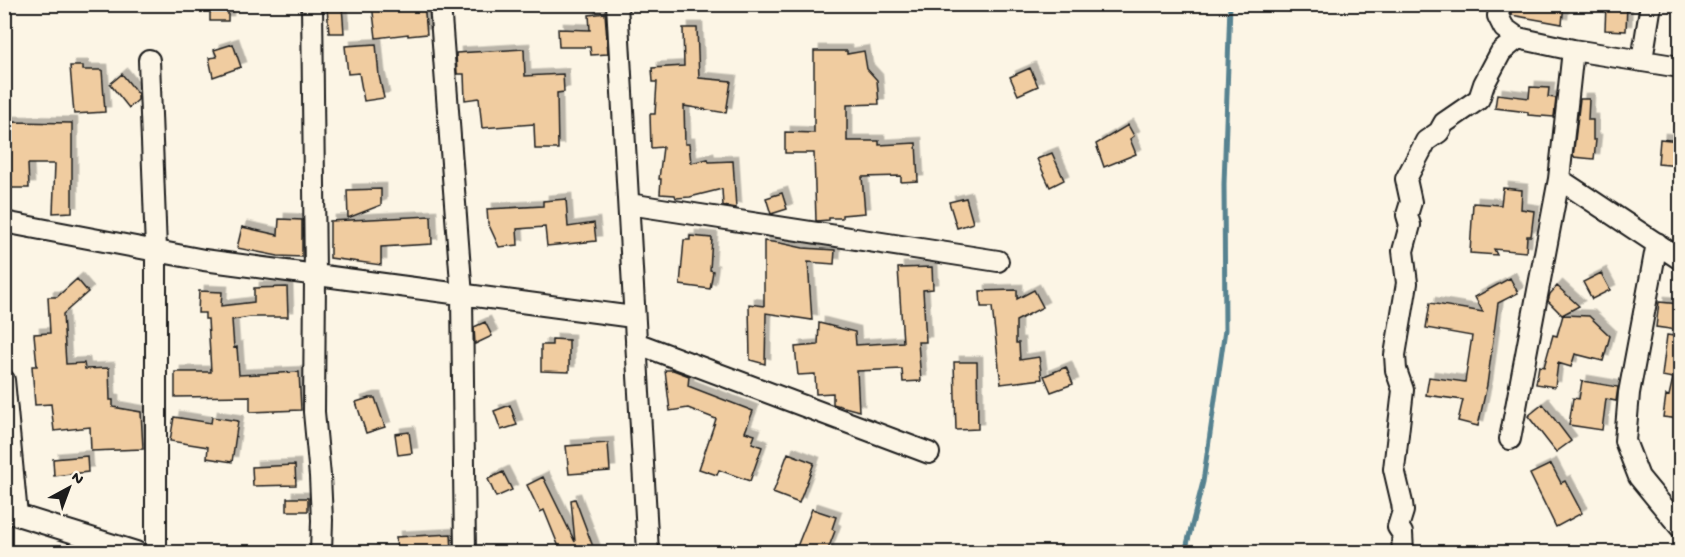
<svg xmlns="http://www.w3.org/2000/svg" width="1685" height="557" font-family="'Gochi Hand',sans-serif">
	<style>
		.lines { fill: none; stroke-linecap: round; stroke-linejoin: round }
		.stream { stroke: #568290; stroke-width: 5 }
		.building { fill: #f0cca0; stroke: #1c1c1c; stroke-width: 1.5; filter: url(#shadow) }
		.minor-casing { stroke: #1c1c1c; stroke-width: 24 }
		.minor { stroke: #fcf5e5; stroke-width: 20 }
	</style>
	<defs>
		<filter id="shadow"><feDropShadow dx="5.5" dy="-5.5" stdDeviation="0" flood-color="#0004"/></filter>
	</defs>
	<rect width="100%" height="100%" fill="#fcf5e5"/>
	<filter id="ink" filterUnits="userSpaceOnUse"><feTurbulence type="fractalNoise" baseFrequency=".0167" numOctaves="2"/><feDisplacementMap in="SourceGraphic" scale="12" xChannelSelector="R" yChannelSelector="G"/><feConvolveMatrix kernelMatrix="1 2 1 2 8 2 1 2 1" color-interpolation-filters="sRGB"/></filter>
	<g filter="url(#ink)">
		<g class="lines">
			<path class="stream" d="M1185 552 1203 482 1225 330 1224 184 1230 4"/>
		</g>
		<path class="building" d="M210 4H228V21H210Z
			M372 4H424L427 34 408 36V34L376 38Z
			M1512 4H1564L1562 24 1511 15Z
			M1606 4H1627L1626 31 1605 30Z
			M342 6 344 33H329L327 7Z
			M605 13 608 54 591 55 590 47H559L558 29 590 30 589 15Z
			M683 28H697L699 78 731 81 726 113 684 106 685 144H689L691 163 708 159 709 162 733 161 736 208 723 206 722 189 690 197 676 198 675 195 660 194 661 179H659L663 147 651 148 650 114H655L657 82H653L652 68 684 66Z
			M233 44 241 67 213 77 209 58 217 57 214 50Z
			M376 44 379 76 384 98 364 101 359 73 348 74 345 46Z
			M524 49 525 76 563 74 564 92 557 93 558 149H535L534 124 482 128 479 98 465 100 464 74H457L456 53Z
			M814 51H847V54L864 51 867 69 877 80 879 104 847 105V141H879V145L916 143 918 181 901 182V176L862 177 865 213 842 215V218H829V220L816 221 814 153H785V132L814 133Z
			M70 66H83V70H102L105 112 74 114Z
			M1030 68 1038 86 1018 95 1010 77Z
			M122 74 138 94V100L129 108 110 84Z
			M1530 87 1549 88 1548 97 1556 98 1554 117 1528 115V112L1495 108 1497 94 1529 98Z
			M1580 99H1589L1588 120H1593V140H1596L1594 159 1573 157Z
			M9 122 72 123V212L53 213 55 164H28L29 188H9Z
			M1128 125 1134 136 1130 139 1136 154 1104 167 1096 144Z
			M1660 139 1680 141V166L1658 164Z
			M1052 153 1064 180 1050 187 1037 159Z
			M1503 188 1522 190 1521 209 1534 211 1531 236H1527L1526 252 1494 249 1497 255 1470 253 1473 203 1501 205Z
			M381 189V205L348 218 347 190Z
			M782 193 787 209 771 214 766 198Z
			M966 198 973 223 957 228 949 202Z
			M566 199 568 227 594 223 596 241 547 246 545 227 517 229 518 245 499 247 488 223 487 209 543 206V201Z
			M431 216 432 244 381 247V265L330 258V221Z
			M279 219 302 220V257L278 256 237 248 242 227 278 235Z
			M690 236 712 238 710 270 713 271 710 289 680 285 684 240H690Z
			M764 241 780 243 803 248 835 250 834 264 808 262 812 320 766 313 765 364 750 360 749 304 764 306Z
			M932 267 933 289 923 290 926 342H918L921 381 903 382 902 369 857 371 859 411 833 404V393L816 394 815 374 798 375 795 347 818 345 819 323 855 332 856 345 903 342 898 268Z
			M1601 273 1610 290 1592 299 1583 282Z
			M1510 278 1518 293 1498 303 1487 385 1478 426 1458 421 1463 400 1426 395 1429 377 1465 382 1472 336 1426 328 1430 303 1483 312 1475 297Z
			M77 279 88 292 63 314 66 364 84 363 85 369 109 368 110 400H113V407L141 412 143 449 91 451 90 427 54 431 51 404 35 405 32 366H37L34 334 50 333 48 297H57Z
			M1557 286 1579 306 1562 315 1548 301 1550 294Z
			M287 287 288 317H250L232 320 234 348 237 347 239 375 299 372 301 410 250 412V396L175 397V372H211L208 319H205V313H198L199 291 222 292 221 306 254 302V288Z
			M1017 290V299L1034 290 1043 307 1016 321V343H1019L1020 360 1039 357 1042 379 1001 384 992 307H981L980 291Z
			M1659 302 1680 304 1677 330 1656 327Z
			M1563 315 1589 316 1610 336 1603 361 1575 354 1571 367 1558 363 1555 387 1536 384 1539 366 1544 367 1553 335 1557 336Z
			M485 322 492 336 475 344 474 327Z
			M1667 335 1680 337V419L1663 417 1666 395 1669 396 1673 378 1662 376Z
			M552 339 569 340V372L541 371V345H552Z
			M954 362H977L978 429 956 430Z
			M1066 367 1073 384 1051 392 1044 376Z
			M665 370H673L689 376 688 386 753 411 745 432 755 435 752 443 762 447 750 481 719 470 717 475 699 469 716 419 688 408 670 411Z
			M1582 381 1618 387 1616 401 1606 399 1602 430 1569 425 1573 398 1579 399Z
			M369 398H375L385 427 366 433 356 402Z
			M1543 404 1571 441 1556 452 1528 416Z
			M510 405 517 425 501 430 494 411Z
			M174 417 211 423 212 417 238 421 232 462 207 458 208 447 170 441Z
			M409 432 412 453 398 455 395 434Z
			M608 443 610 471 569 474 566 446Z
			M788 453 814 463 799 503 773 493Z
			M87 456 88 472 54 476 53 459Z
			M1551 464 1561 483 1565 481 1582 513 1556 527 1530 474Z
			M295 465 296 485 253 486 252 467Z
			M503 472 512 490 496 497 488 479Z
			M543 477 575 542 571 500 575 499 595 552H561L544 510 540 512 527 485Z
			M287 498H308V511H287Z
			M812 509 836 517 832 529 835 531 827 552H806L796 549Z
			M451 534 452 552H397L396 537Z"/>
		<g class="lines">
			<defs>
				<path id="minor" d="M312 4 315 276 314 412 320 476 322 520 321 552
					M440 4 462 296 465 552
					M617 4 648 552
					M1500 4 1498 16 1504 28 1518 38 1573 50 1680 67
					M149 60 156 250V552
					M1642 60 1651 4
					M1559 179 1680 259
					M629 204 998 261
					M4 222 204 260 633 317
					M1657 243 1629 393 1625 441 1639 477 1680 527
					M636 343 929 453
					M4 380 17 515
					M1510 439 1559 179 1573 50
					M4 511 136 552
					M1403 552 1402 533 1398 527 1403 511 1402 503 1394 469 1403 390 1396 370 1395 355 1407 283 1403 251 1410 225 1407 215 1411 202 1406 179 1426 141 1439 132 1444 123 1479 99 1484 84 1501 52 1518 38"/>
			</defs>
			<use href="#minor" class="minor-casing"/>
			<use href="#minor" class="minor"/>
		</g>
	</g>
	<rect width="1685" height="557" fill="none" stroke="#fcf5e5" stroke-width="24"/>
	<rect x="12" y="12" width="1661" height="533" fill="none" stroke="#1c1c1c" stroke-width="2" filter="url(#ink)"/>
	<g transform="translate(69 488) rotate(41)" stroke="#fcf5e5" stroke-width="4.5" paint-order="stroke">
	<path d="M0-4.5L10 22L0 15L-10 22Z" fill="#1c1c1c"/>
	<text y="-9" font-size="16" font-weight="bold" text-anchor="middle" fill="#1c1c1c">N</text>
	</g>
</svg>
